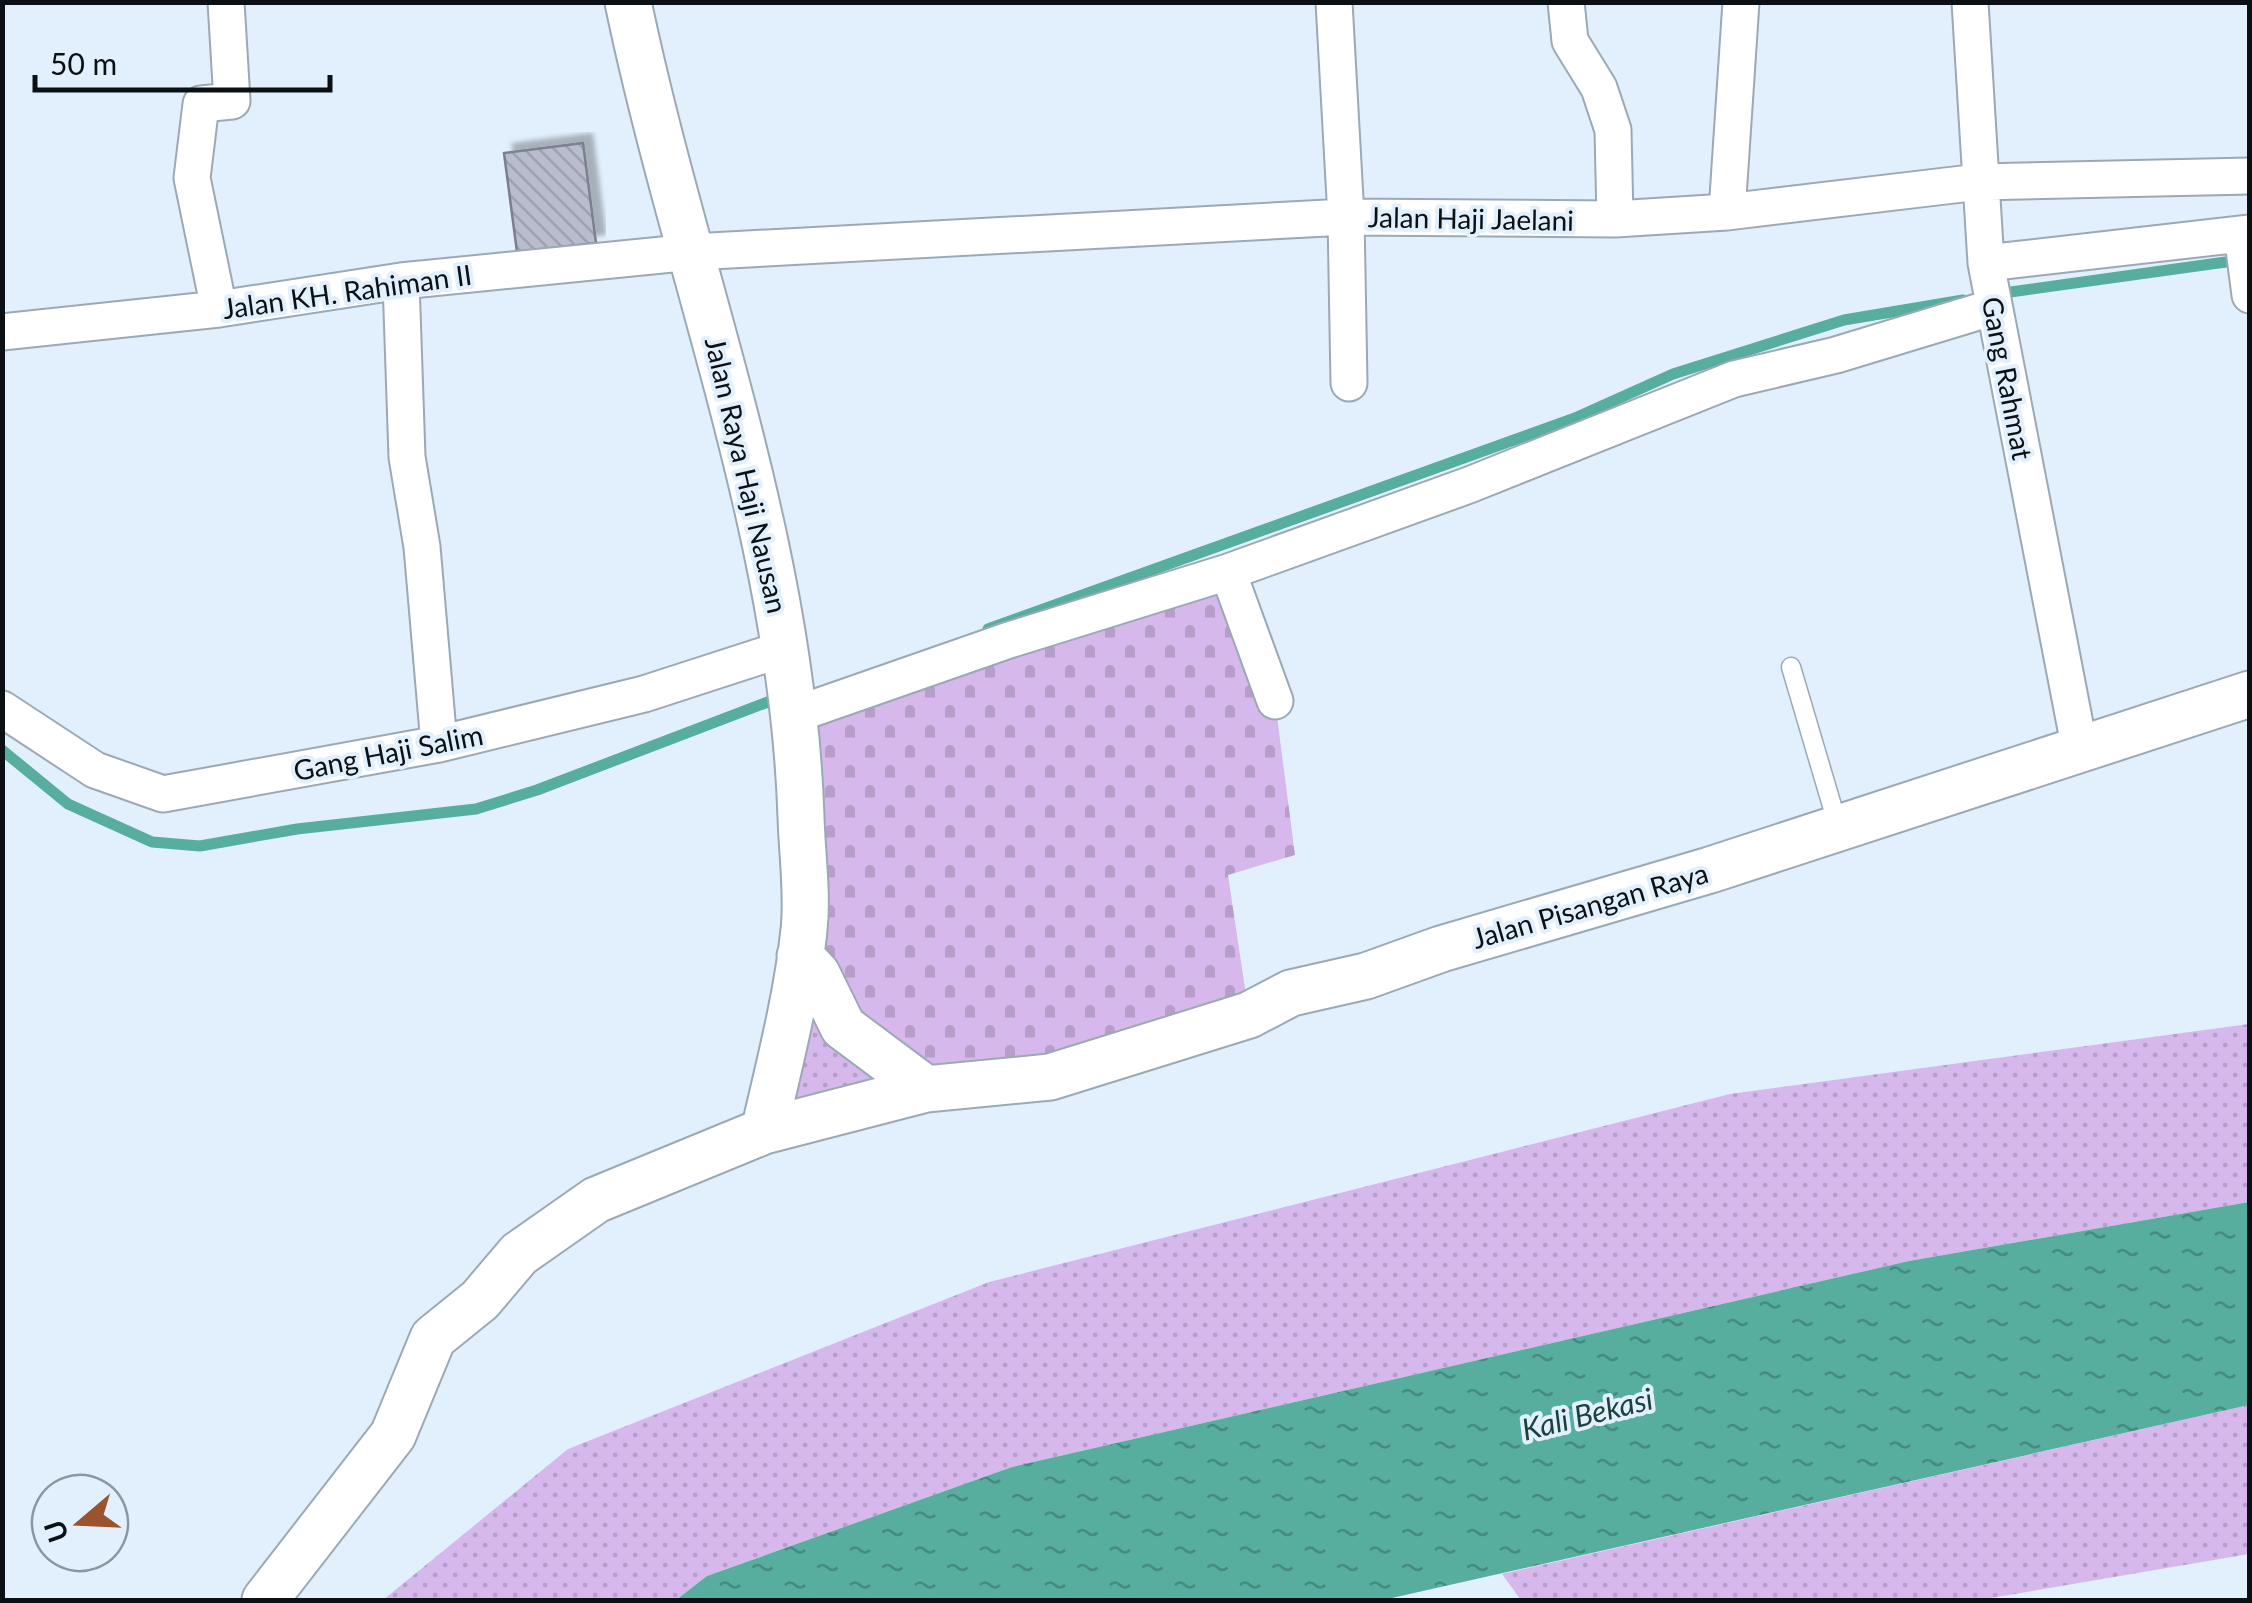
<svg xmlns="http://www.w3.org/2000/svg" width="2252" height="1603" font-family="Lato,sans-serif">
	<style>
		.grass { fill: url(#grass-dots) }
		.cemetery { fill: url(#cemetery-stones) }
		.water { fill: url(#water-ripples) }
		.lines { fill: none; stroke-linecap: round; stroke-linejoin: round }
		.stream { stroke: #57ad9e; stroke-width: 11 }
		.building { fill: url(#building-back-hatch); stroke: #7d7f8f; stroke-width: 2.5; filter: url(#shadow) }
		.service-casing { stroke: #9ba9b5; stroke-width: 21 }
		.minor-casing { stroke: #9ba9b5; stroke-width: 39 }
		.tertiary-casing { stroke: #9ba9b5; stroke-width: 49 }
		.service { stroke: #fff; stroke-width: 18 }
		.minor { stroke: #fff; stroke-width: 35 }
		.tertiary { stroke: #fff; stroke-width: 45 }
		.labels { text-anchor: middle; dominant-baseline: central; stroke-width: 8; stroke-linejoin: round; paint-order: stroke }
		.street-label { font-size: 28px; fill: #0b1014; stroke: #e2f0fe }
		.water-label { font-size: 30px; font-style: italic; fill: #1a423b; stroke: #e2f0fe }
	</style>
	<defs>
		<pattern id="grass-dots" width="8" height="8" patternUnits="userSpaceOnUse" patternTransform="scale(2.5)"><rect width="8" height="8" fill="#d6b8ed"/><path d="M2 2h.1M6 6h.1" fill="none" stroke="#b69dca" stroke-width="1.8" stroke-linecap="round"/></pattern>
		<pattern id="cemetery-stones" width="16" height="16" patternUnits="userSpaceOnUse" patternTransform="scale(2.5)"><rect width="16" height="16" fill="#d6b8ed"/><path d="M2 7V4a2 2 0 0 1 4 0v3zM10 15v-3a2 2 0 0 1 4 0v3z" fill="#b69dca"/></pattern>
		<pattern id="water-ripples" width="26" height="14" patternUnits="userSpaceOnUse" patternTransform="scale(2.5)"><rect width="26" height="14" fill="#57ad9e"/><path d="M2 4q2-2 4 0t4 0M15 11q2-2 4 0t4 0" fill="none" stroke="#468b80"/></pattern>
		<pattern id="building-back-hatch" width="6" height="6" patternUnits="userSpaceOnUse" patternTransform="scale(2.5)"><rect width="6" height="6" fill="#b9bccd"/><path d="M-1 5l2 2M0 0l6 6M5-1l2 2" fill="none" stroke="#9ea1af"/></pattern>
		<filter id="shadow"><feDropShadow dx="9" dy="-9" stdDeviation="2.5" flood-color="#0004"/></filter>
	</defs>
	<rect width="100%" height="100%" fill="#e2f0fe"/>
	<path class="grass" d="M800 956 902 1073 798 1125 773 1095Z
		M2249 1024V1202L1909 1261 1012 1467 707 1576 676 1600H383L568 1449 989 1282 1730 1094Z
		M2249 1405V1554L1979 1600H1521L1502 1574Z"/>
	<path class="cemetery" d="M1228 572 1275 701 1295 855 1228 875 1249 1015 926 1089 817 975 794 715Z"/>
	<path class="water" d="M2249 1202V1405L1383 1600H676L707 1576 1012 1467 1909 1261Z"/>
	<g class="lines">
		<path class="stream" d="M1996 294 2240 260
			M988 629 1575 418 1673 374 1844 320 1963 300
			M2 750 68 804 152 842 200 846 297 829 476 809 537 790 781 697"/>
	</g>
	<path class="building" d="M583 143 596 243 517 252 504 153Z"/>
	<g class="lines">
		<defs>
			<path id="service" d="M1791 667 1838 826"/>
			<path id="minor" d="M1334 2 1346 217 1349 383
				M1566 2 1570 41 1599 88 1613 130 1615 219
				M1970 2 1986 263 2080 750
				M1727 212 1741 2
				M2242 234 2250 295
				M1986 263 2250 233
				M401 281 407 457 422 547 439 744
				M219 309 192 178 201 104 232 101 226 2
				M2 332 219 309 401 281 692 252 1346 217 1615 219 1727 212 1979 182 2250 176
				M1228 572 1275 701
				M2 709 95 770 163 794 439 744 644 694 786 648
				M794 715 1009 640 1228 572 1469 485 1734 379 1836 355 1994 307"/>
			<path id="tertiary" d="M628 2C685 275 792 536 801 817 802 854 808 894 804 930 797 997 779 1066 764 1131
				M800 956 817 974 843 1027 926 1089 1050 1077 1249 1015 1291 993 1366 976 1441 949 1710 870 2250 694
				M265 1600 393 1435 433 1338 480 1300 519 1254 596 1200 764 1131 926 1089"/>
		</defs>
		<use href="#service" class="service-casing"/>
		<use href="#minor" class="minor-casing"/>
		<use href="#tertiary" class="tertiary-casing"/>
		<use href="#service" class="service"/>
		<use href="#minor" class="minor"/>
		<use href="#tertiary" class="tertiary"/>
	</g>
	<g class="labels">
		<g class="street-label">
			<text transform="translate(1471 218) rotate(1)">Jalan Haji Jaelani</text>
			<text transform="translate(347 291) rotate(-8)">Jalan KH. Rahiman II</text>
			<text transform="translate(2008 378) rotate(79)">Gang Rahmat</text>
			<text transform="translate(747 475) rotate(77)">Jalan Raya Haji Nausan</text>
			<text transform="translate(388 752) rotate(-11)">Gang Haji Salim</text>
			<text transform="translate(1590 905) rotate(-16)">Jalan Pisangan Raya</text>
		</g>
		<g class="water-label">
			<text transform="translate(1587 1413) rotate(-14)">Kali Bekasi</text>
		</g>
	</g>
	<rect width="2252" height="1603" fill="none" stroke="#0b1014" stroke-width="10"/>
	<g transform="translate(80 1523) rotate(251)"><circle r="48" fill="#e2f0fe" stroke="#8c96a0" stroke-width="2.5"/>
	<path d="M0-8L18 38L0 25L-18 38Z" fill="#9a532c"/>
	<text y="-15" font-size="28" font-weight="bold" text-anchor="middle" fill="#0b1014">U</text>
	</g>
	<path d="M35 75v15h295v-15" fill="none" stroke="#0b1014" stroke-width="5"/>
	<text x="50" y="75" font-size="30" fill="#0b1014" stroke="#e2f0fe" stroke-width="8" paint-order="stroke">50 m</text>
</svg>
